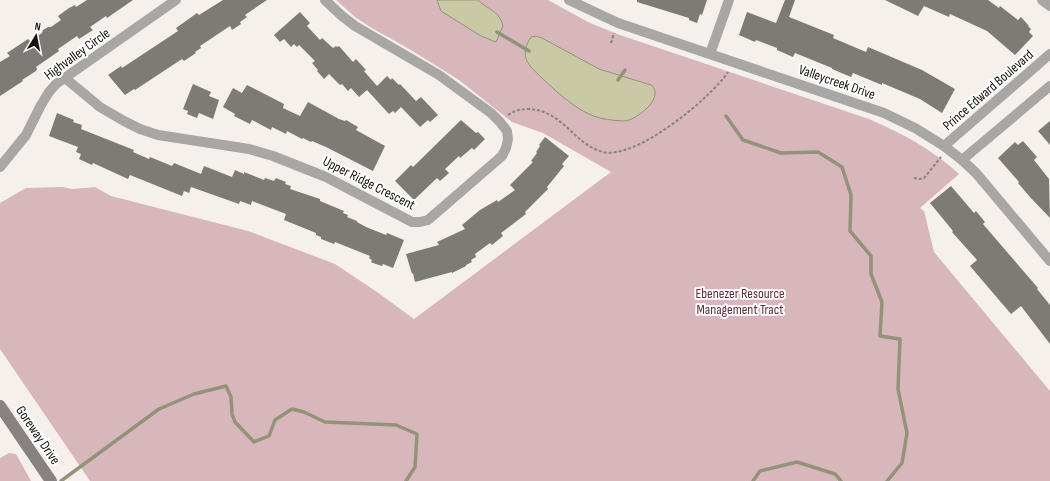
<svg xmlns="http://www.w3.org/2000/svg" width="1050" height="481" font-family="'Sofia Sans Condensed',sans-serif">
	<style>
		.green { fill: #d7b7bb }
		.water { fill: #c9caa5; stroke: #929378 }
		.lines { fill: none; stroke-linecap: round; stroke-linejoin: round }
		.stream { stroke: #929378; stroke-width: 3.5 }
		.building { fill: #7d7b76 }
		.path { stroke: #878380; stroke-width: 2; stroke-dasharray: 3 2; stroke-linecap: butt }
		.street { stroke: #a9a6a6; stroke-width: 10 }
		.secondary { stroke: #878281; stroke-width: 12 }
		.labels { text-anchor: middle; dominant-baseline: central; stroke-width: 4; stroke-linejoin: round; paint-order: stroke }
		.street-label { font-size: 14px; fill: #131210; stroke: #fff }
		.park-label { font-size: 14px; fill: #632c37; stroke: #fff }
	</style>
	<rect width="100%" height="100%" fill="#f6f0ec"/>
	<path class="green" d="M336 0H548L588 22 617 34 869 119C902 133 933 150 959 174L920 208 924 211 934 252 1050 391V481H90L0 349V203L26 188 63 187 72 189 95 187 111 196 248 231 335 264 377 292 414 319 611 172 543 133 512 122 459 80 411 50 370 27 355 17Z
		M9 453 16 454 31 481H0V458Z"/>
	<path class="water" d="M437 0H478C488 10 500 11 503 26L496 42 481 36 441 11Z
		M536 36 542 38 599 69 651 85C665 97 640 116 629 120 623 122 611 120 605 119 582 116 558 93 542 78 527 64 519 56 531 37Z"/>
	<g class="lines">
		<path class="stream" d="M497 32 529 51
			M618 80 625 70
			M726 116 743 140 781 153 818 152 842 167 851 195 850 231 871 256V274L882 302 880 336 900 339 898 389 907 433 902 463 887 481
			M61 481 159 409 194 394 226 386 231 397 232 414 235 422 254 442 269 436 275 420 292 409 304 412 325 422 396 425 417 434 415 467 406 481
			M753 481 760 471 797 462 835 474 841 481"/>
	</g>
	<path class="building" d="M87 0H133L107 18 106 16 90 27 93 30 79 39 77 36 58 49 59 51 36 67 37 69 36 71 22 80 23 81 0 96V62L10 56 7 53 28 39 30 41 42 33 43 30 48 27H51L61 20 58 16 69 8 75 5 76 7Z
		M223 0H267L245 15 247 17 240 22 241 24 232 30 230 26 200 46 201 48 195 52 196 53 184 61 182 59 135 90 134 89 125 95 108 75 121 66 122 68 178 31 176 28 197 13 199 15Z
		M637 0H707L702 15 700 14 697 23 689 20V18L637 2Z
		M785 0H795L789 17 834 35 833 38 866 52 868 47 922 70 955 89 942 113 920 99 882 83V85L853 73 851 77 832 69V68L795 53 793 57 777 50V48L756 40 755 42 739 35 747 12 776 23Z
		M885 0H988L999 8 1000 6 1018 20 1021 17 1029 26H1028L1031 29 1029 32 1033 36 1015 55 987 31 950 14 949 17 924 6 918 16Z
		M300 12 310 23 307 26 320 40 322 38 333 48 336 46 337 47 339 46 353 62 356 59 366 70 364 71 377 86 387 76 391 80 392 78 399 85 400 84 416 101 421 97 438 115 430 122 428 120 420 127 401 107 395 113 393 111 389 114 367 90 359 97 351 88 348 91 342 84 340 85 329 74 324 79 317 71 318 70 312 63 315 61 299 45 297 47 294 44 291 47 284 39 280 42 274 35Z
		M193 84 211 92 209 96 219 100 213 119 199 113 197 118 187 114 188 111 183 109Z
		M247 85 284 104 283 108 300 116 308 102 339 119 345 121 346 120 358 127 356 130 385 146 373 171 326 147 312 141 311 142 303 138 302 139 287 131 286 134 272 127 271 130 252 120 250 124 234 116 235 114 223 107 233 88 242 93Z
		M57 113 74 120 73 122 82 125 81 129 134 150 133 152 149 159 150 157 172 166 174 163 201 174 204 166 232 177 235 170 244 174V172L264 180 265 178 274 181 276 178 286 182 285 184 291 186 290 189 320 199V201L344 211 343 213 348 215 347 217 357 221V222L366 227 386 235 387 233 404 240 393 268 383 264 382 266 373 263 371 262 372 260 369 258 370 256 335 242 334 244 321 239V237L316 235V233L284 220 286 214 252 201 251 205 240 201 239 204 191 187 189 193 184 191 182 196 130 175 128 179 93 163 92 165 79 159 81 154 76 152 78 147 49 136Z
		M461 120 476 133 478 132 485 139 474 150 472 148 460 158 459 156 445 169 449 173 440 181 437 178 414 200 395 181 411 165 413 167Z
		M1050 121V145L1038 131Z
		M545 137 569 156 562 164 564 166 547 187 548 189 525 212 526 214 501 233 503 236 492 245 490 243 475 254 476 257 471 260 472 262 466 265V266L452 273V272L415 282 413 273 412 274 406 254 439 245 437 242 465 229 462 225 480 210 497 200 498 202 515 190 510 185 533 162 531 161 537 153 536 152 540 146 539 145Z
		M1023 141 1037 157 1034 160 1049 179 1050 218 1030 197 1018 183 1019 182 998 158 1015 142 1018 145Z
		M951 186 974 213 976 211 985 222 983 224 1038 288 1037 289 1050 305V344L1021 306 1011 314 970 266 977 260 952 232 953 231 930 203Z"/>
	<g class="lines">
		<path class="path" d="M611 43 614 33
			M508 115C514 111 520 109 528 109 563 110 573 144 603 152 636 160 711 98 728 72
			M914 178 920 179 924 178 941 157"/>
		<path class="street" d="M569 0 618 23 884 113 915 128 944 146 962 160 976 173 1050 261
			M1042 0 1050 6
			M710 54 729 0
			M65 78 100 107 124 121 140 129 158 135 249 149 273 156 326 177 412 222H420L428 220 502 156 506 148 508 139 507 131 500 122 491 113 439 75 355 26 342 16 325 0
			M944 146 1050 54
			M962 160 1050 86
			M0 167 26 135 41 105 49 92 56 84 176 0"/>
		<path class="secondary" d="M0 406 51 481"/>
	</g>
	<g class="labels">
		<g class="street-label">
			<text transform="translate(77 54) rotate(-36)">Highvalley Circle</text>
			<text transform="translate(837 82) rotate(19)">Valleycreek Drive</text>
			<text transform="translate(988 90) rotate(-41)">Prince Edward Boulevard</text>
			<text transform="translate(369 183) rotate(27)">Upper Ridge Crescent</text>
			<text transform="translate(38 435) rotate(56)">Goreway Drive</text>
		</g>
		<g class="park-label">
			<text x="740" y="293">Ebenezer Resource<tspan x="740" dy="16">Management Tract</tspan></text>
		</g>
	</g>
	<g transform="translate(36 36) rotate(10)" stroke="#ffffff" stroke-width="3" paint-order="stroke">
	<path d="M0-3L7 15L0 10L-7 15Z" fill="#131210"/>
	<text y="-6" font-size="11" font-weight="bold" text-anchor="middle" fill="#131210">N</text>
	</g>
</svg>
